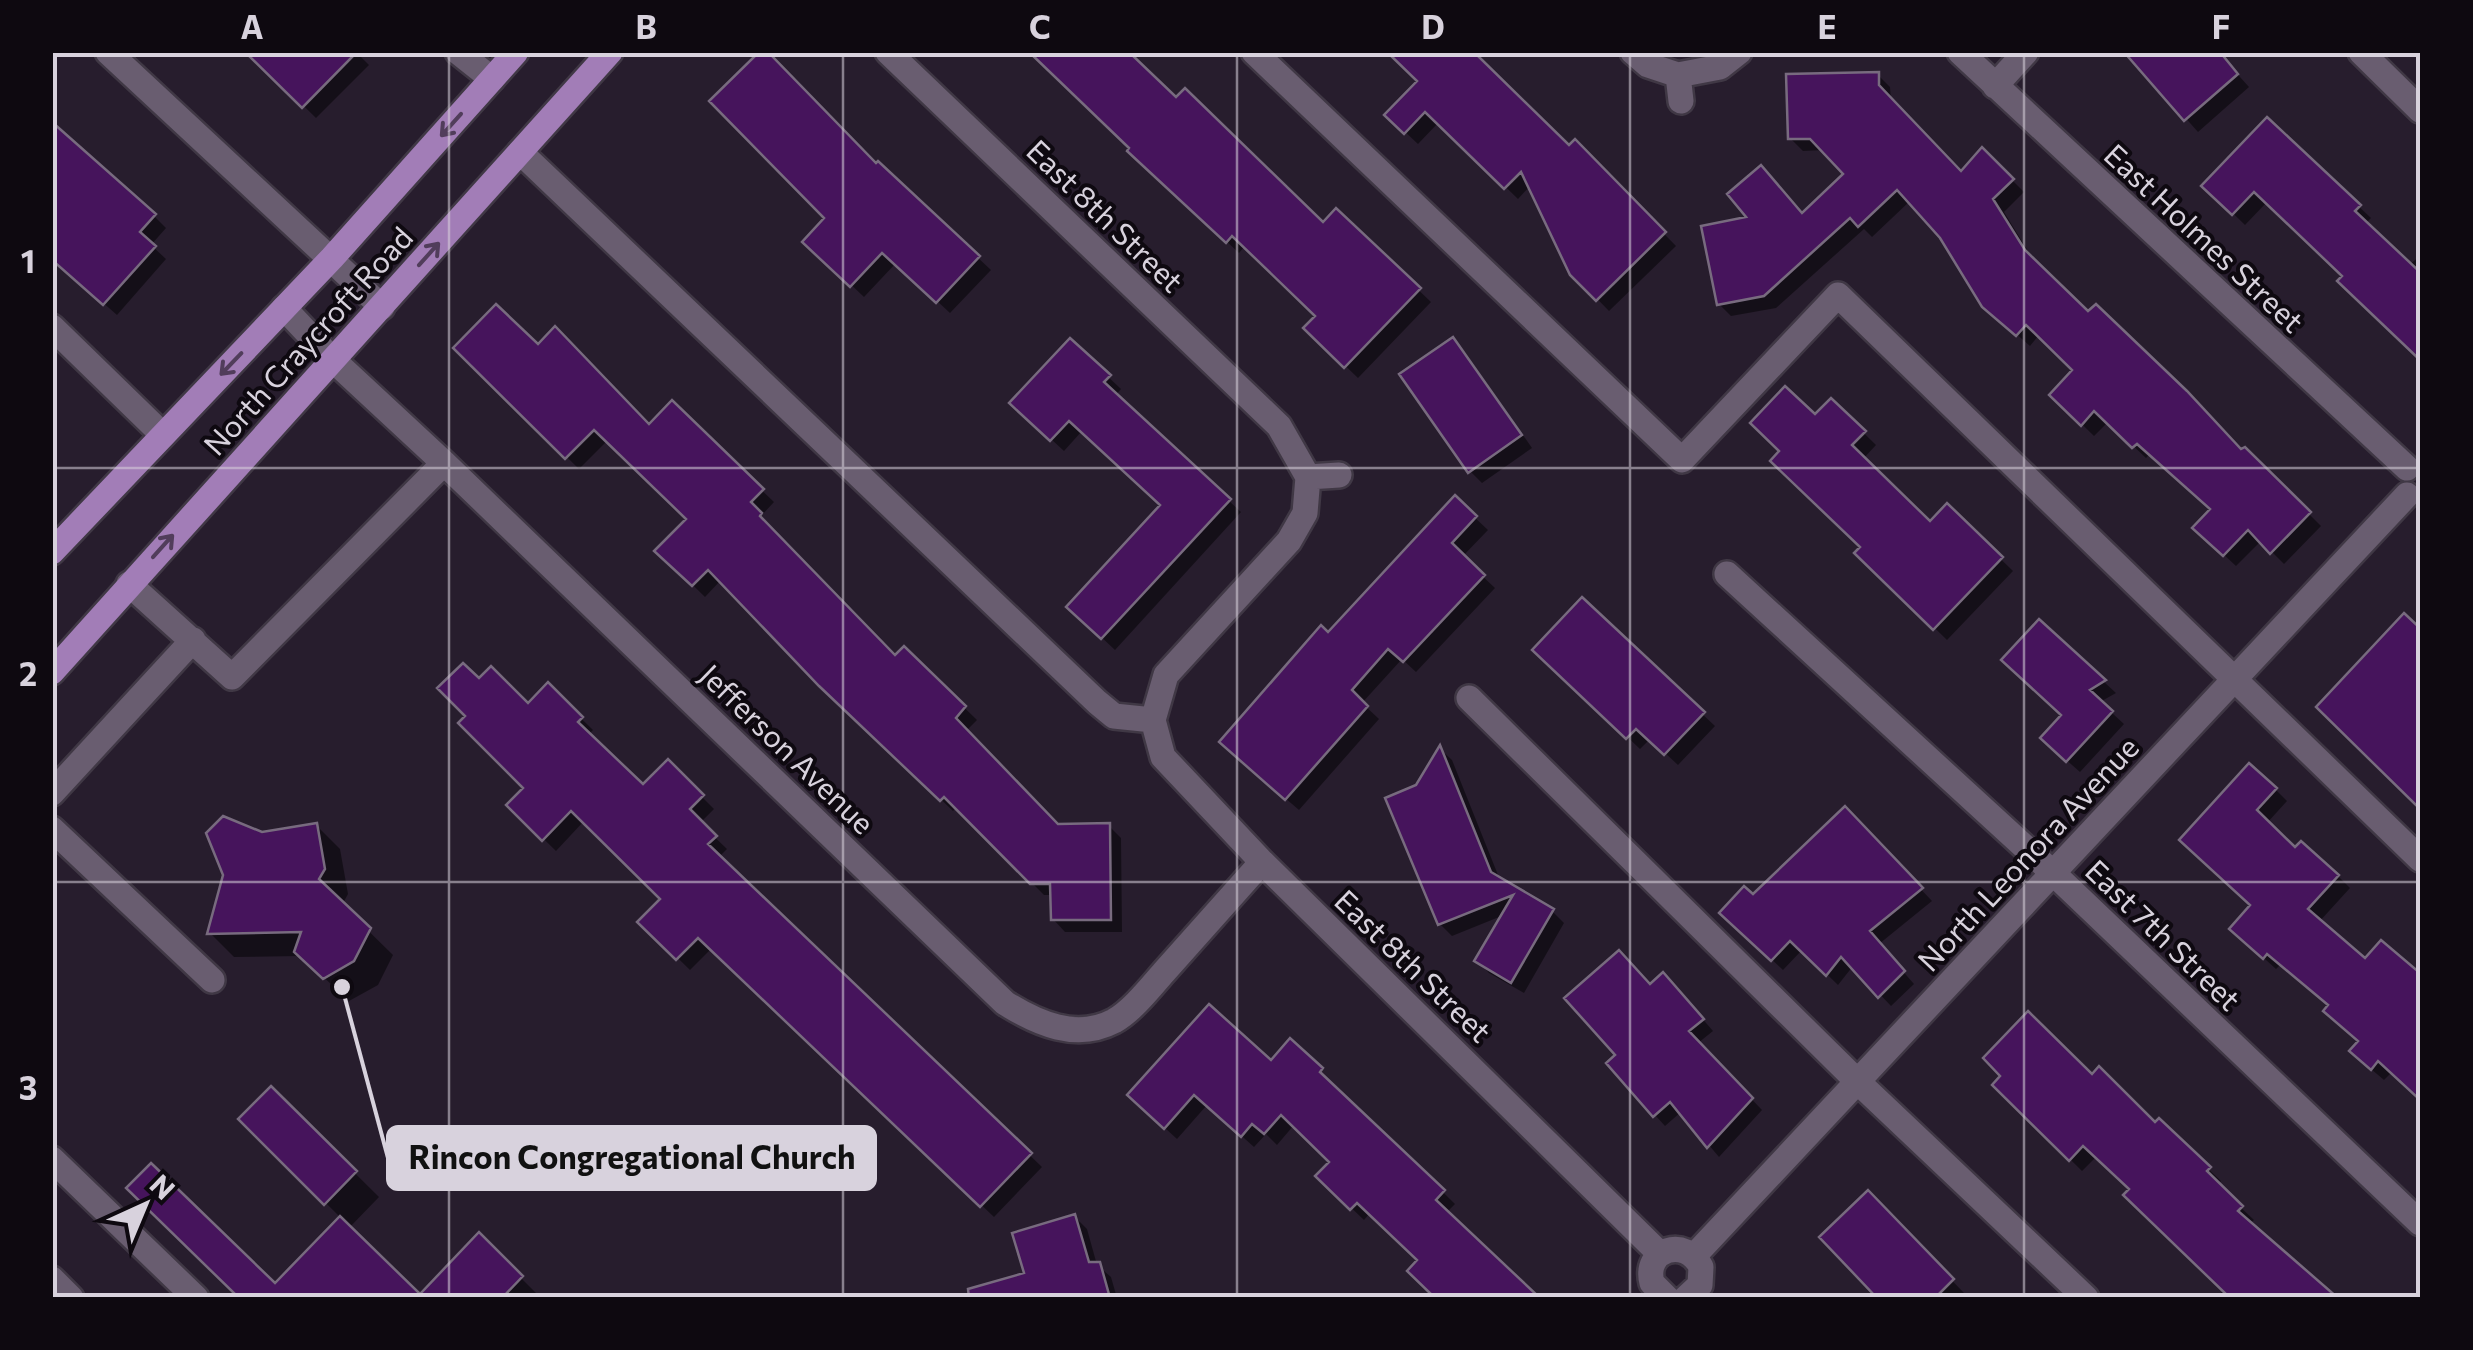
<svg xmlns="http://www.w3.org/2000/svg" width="2473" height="1350" font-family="Commissioner,sans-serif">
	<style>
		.shadow { fill: #0007 }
		.building { fill: #46145c; stroke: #786b7f; stroke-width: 2.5 }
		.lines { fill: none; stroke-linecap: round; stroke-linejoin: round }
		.minor-casing { stroke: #403845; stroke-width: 30 }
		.major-casing { stroke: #403845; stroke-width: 30 }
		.minor { stroke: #695d70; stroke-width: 25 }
		.major { stroke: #a27db7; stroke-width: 25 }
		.oneway { stroke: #513d5b }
		.grid { fill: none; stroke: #d8d2dd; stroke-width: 2.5; stroke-opacity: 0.55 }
		.labels { text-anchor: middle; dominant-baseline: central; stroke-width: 8; stroke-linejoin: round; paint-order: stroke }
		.street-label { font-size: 30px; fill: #d8d2dd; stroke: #0e0910 }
		.leader { fill: none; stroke: #d8d2dd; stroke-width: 4 }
		.callout-dot { fill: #d8d2dd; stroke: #0e0910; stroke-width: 4 }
		.callout { fill: #d8d2dd; stroke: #d8d2dd; stroke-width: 4 }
		.callout-label { font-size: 32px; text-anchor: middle; font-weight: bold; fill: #111 }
		.neatline { fill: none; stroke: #d8d2dd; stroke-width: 4 }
		.grid-label { font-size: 32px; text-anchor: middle; font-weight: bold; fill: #d8d2dd }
	</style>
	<rect width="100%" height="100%" fill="#271d2d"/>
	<path class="shadow" d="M249 52 357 53 369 65 316 118Z
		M2127 52H2227L2222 57 2249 87 2198 132Z
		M1878 75 1890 87 1891 100 1961 175 1983 151 2024 192 2004 212 2036 264 2242 452 2245 450 2321 526 2284 564 2261 541 2236 566 2208 540 2213 509 2150 454 2146 458 2108 422 2094 436 2052 395 2076 370 2039 335 2030 346 1998 318 1942 236 1910 201 1872 237 1864 229 1776 308 1731 316 1719 304 1847 174 1824 150 1803 151 1790 138Z
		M1420 81 1569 149 1575 143 1676 246 1609 311 1572 273 1530 186 1518 199 1439 122 1418 144 1387 115Z
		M1177 101 1323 225 1336 211 1431 302 1358 378 1306 328 1318 316 1245 246 1239 253 1142 163Z
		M2267 120 2371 218 2365 224 2409 265 2420 256V357L2341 280 2345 276 2267 202 2245 225 2205 186Z
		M878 164 991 270 950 313 896 263 864 297 806 242Z
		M154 216 166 228 151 245 166 259 117 315 59 264Z
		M1453 340 1465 352 1532 448 1482 483 1470 471Z
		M1070 341 1121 389 1115 396 1241 512 1115 650 1082 619 1163 505 1082 431 1064 451 1025 415Z
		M538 347 649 427 672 404 774 502 761 516 772 527 770 530 895 659 904 649 977 720 966 731 1057 826H1109L1121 838 1122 932H1065L1053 919V895H1044L957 807 953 811 835 698 721 580 705 597 658 551 689 519 608 440 579 469 456 348Z
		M1831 401 1876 445 1863 459 1931 524 1947 507 2013 571 1947 640 1858 553 1864 547Z
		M1455 499 1488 530 1462 557 1495 588 1416 672 1402 659 1362 703 1379 719 1299 810 1234 754 1329 635Z
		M1582 601 1715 726 1678 765 1650 739 1640 749 1536 650Z
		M2404 616 2420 631V759L2399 782Z
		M2039 622 2116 693 2100 702 2124 724 2080 772 2055 750 2064 715Z
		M479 682 528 706 548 686 593 730 588 735 643 788 668 763 714 809 700 823 727 849 719 857 1042 1167 994 1217 712 948 690 970 641 922 663 899 584 821 556 851 509 805 526 788Z
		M1440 749 1452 760 1500 880 1552 911 1564 923 1524 993 1489 973 1477 960 1504 915 1452 936 1440 924 1418 787Z
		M2275 789 2287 801 2267 823 2296 851 2338 876 2350 888 2319 922 2365 962 2414 971 2420 978V1098L2392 1072 2384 1080 2364 1063 2361 1042 2331 1006 2281 964 2276 969 2245 941 2253 906 2182 840Z
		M1845 809 1932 901 1879 944 1914 984 1891 1006 1853 966 1838 985 1802 950 1783 970 1723 913 1753 898Z
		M316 825 340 849 348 894 342 905 393 955 378 985 349 1001 301 956 234 957 210 933 226 875 261 835Z
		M1674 986 1713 1031 1698 1043 1762 1110 1719 1157 1681 1112 1665 1126 1655 1115 1618 1056 1650 987Z
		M1290 1042 1455 1204 1446 1213 1420 1260 1370 1213 1364 1220 1318 1176 1332 1162 1294 1125 1277 1145 1266 1134 1254 1147 1207 1105 1177 1139 1142 1107 1271 1063Z
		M2092 1077 2155 1125 2159 1122 2221 1181 2217 1185 2254 1220 2249 1224 2334 1298H2223L2220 1294 2224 1289 2132 1189 2097 1156 2082 1171 1995 1085Z
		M271 1090 379 1197 349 1228 420 1297 479 1236 541 1298H241L275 1287 341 1218 241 1119Z
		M1868 1193 1964 1293 1959 1298H1881Z
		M1075 1217 1087 1229 1097 1265 1111 1277 1117 1298H1000L1027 1275Z"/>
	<path class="building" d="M245 52H357L302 108Z
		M759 52H768L876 163 878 161 980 256 936 303 882 253 850 287 802 242 824 218 709 101Z
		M1029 52H1129L1176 97 1185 88 1323 222 1336 208 1421 288 1344 368 1303 328 1315 316 1232 236 1226 243 1127 151 1129 148Z
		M1387 52H1474L1569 145 1575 139 1666 232 1596 301 1570 275 1521 172 1504 189 1425 112 1404 134 1384 115 1417 81Z
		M2124 52H2220L2238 74 2184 121Z
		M1879 72V85L1961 171 1982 147 2014 179 1993 199 2025 250 2088 311 2096 304 2187 391 2241 449 2245 447 2311 512 2270 554 2248 530 2223 556 2192 528 2210 509 2137 444 2132 448 2094 411 2081 426 2049 395 2072 370 2026 325 2016 336 1982 307 1940 238 1897 190 1858 227 1850 218 1764 296 1717 305 1701 226 1746 217 1727 194 1761 165 1802 213 1843 174 1810 139H1788L1786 74Z
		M2267 117 2361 205 2355 211 2420 272V360L2337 281 2342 276 2254 192 2232 215 2201 186Z
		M52 122 156 214 140 232 156 246 103 305 52 260Z
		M496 304 538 344 555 326 649 424 672 400 764 489 751 502 762 513 760 516 895 655 904 646 966 706 956 718 1058 824 1110 823 1111 920H1051L1050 884H1030L944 797 940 801 819 686 708 570 692 586 654 551 686 519 594 430 565 459 453 348Z
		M1453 337 1522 435 1468 473 1399 374Z
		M1070 338 1111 375 1104 382 1231 499 1101 639 1066 607 1160 505 1069 421 1050 441 1009 403Z
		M1785 386 1815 414 1831 398 1866 431 1852 445 1930 521 1947 503 2003 557 1933 630 1854 553 1860 547 1770 461 1779 451 1750 423Z
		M1455 495 1477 516 1452 543 1485 575 1403 662 1388 649 1352 690 1368 706 1285 800 1219 742 1321 625 1328 632Z
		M1582 597 1705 712 1664 755 1636 729 1626 739 1532 650Z
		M2404 613 2420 628V809L2316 707Z
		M2039 619 2106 680 2090 690 2113 711 2066 762 2040 738 2061 715 2001 660Z
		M463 663 479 678 491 666 528 703 548 682 583 717 578 722 643 784 668 759 704 795 690 809 717 836 708 844 1032 1153 980 1207 698 938 676 960 637 922 660 899 571 811 542 841 506 805 523 788 458 723 465 716 437 688Z
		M1440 745 1491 872 1554 909 1511 983 1474 961 1513 895 1438 925 1385 798 1416 785Z
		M2249 763 2277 788 2257 810 2295 847 2301 841 2339 875 2308 909 2365 958 2381 940 2420 973V1100L2378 1061 2371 1070 2349 1051 2358 1041 2323 1011 2328 1005 2267 954 2263 959 2229 929 2250 905 2179 840Z
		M1845 806 1923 888 1870 931 1905 971 1878 998 1841 957 1826 976 1790 941 1771 961 1719 913 1744 886 1753 894Z
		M223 816 262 832 317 823 325 869 319 879 371 928 354 961 323 979 294 952 301 932 207 934 223 875 206 833Z
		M1619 950 1650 984 1663 972 1704 1019 1689 1031 1753 1098 1707 1148 1670 1102 1653 1117 1606 1063 1615 1055 1564 998Z
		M1209 1004 1271 1060 1290 1038 1323 1068 1320 1072 1445 1190 1436 1200 1540 1298H1435L1407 1271 1417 1260 1357 1203 1350 1210 1315 1176 1329 1162 1281 1115 1264 1134 1252 1124 1241 1137 1194 1095 1164 1129 1127 1095Z
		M2028 1011 2092 1074 2099 1066 2155 1122 2159 1118 2211 1167 2207 1171 2243 1206 2238 1211 2338 1298H2230L2123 1195 2129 1189 2083 1146 2069 1161 1992 1085 2000 1076 1983 1058Z
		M271 1086 357 1171 324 1205 238 1119Z
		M151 1163 275 1283 340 1216 420 1294 479 1232 523 1276 502 1298H239L126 1188Z
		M1868 1190 1954 1279 1935 1298H1877L1819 1237Z
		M1075 1214 1089 1262H1100L1110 1298H969L968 1289 1024 1273 1012 1233Z"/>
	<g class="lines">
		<defs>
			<path id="minor" d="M108 52 382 307
				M458 52 492 79
				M888 52 1279 426 1308 477
				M1254 52 1682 460 1838 295 2420 859
				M1633 52 1648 65 1678 75
				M1960 52 2407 468
				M2361 52 2420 110
				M1995 86 2026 52
				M1681 101 1678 75 1720 67 1739 52
				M520 152 1097 702 1114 716 1153 720
				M284 308 332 359 444 463 1005 1003C1037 1023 1076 1041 1114 1021 1132 1011 1150 988 1164 972 1196 936 1229 899 1262 862
				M52 327 163 435
				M1339 475 1308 477 1305 513 1289 541 1166 675 1153 720 1163 757 1262 862 1660 1254
				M1727 574 2053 873 2420 1223
				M129 584 232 677 444 463
				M1469 698 1858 1082 2086 1298
				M52 793 193 640
				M52 829 212 980
				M52 1159 196 1298
				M1694 1256 2407 495
				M52 1279 71 1298
				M1667 1298 1652 1283C1643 1249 1686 1236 1701 1267L1700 1285 1686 1298"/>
			<path id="major" d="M52 552 332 258 516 52
				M52 672 610 52"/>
		</defs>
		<use href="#minor" class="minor-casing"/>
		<use href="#major" class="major-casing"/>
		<use href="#minor" class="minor"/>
		<use href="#major" class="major"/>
	</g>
	<defs><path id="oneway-shaft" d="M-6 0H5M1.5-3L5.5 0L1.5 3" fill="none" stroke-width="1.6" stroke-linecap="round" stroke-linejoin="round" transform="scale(2.5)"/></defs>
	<g class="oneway">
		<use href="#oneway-shaft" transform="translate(451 125) rotate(132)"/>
		<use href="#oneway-shaft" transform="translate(429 254) rotate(-48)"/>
		<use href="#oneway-shaft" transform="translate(231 364) rotate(134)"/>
		<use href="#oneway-shaft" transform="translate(163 546) rotate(-48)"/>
	</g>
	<path class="grid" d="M449 52V1298M843 52V1298M1237 52V1298M1630 52V1298M2024 52V1298M52 468H2420M52 882H2420"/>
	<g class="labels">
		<g class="street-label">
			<text transform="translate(1106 215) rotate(44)">East 8th Street</text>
			<text transform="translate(2205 237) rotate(43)">East Holmes Street</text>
			<text transform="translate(307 340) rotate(-48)">North Craycroft Road</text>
			<text transform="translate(788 748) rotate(44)">Jefferson Avenue</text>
			<text transform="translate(2027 853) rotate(-47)">North Leonora Avenue</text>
			<text transform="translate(2164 934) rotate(44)">East 7th Street</text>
			<text transform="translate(1414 965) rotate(44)">East 8th Street</text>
		</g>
	</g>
	<path class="leader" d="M342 987L388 1158"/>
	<circle class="callout-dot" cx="342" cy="987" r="10"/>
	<rect class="callout" x="388" y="1127" width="487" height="62" rx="10"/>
	<g class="callout-label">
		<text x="632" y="1169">Rincon Congregational Church</text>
	</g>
	<rect width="2473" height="1350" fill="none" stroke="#0e0910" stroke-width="110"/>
	<g transform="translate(145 1205) rotate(44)" stroke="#0e0910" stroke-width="8" paint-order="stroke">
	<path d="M0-8L18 38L0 25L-18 38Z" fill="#d8d2dd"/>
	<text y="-15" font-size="28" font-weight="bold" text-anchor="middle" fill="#d8d2dd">N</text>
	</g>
	<rect x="55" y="55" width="2363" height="1240" class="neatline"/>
	<g class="grid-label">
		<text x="252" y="39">A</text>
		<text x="646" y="39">B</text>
		<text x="1040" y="39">C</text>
		<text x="1433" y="39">D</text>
		<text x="1827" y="39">E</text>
		<text x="2221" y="39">F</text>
		<text x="28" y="273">1</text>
		<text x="28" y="686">2</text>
		<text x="28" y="1100">3</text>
	</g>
</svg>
